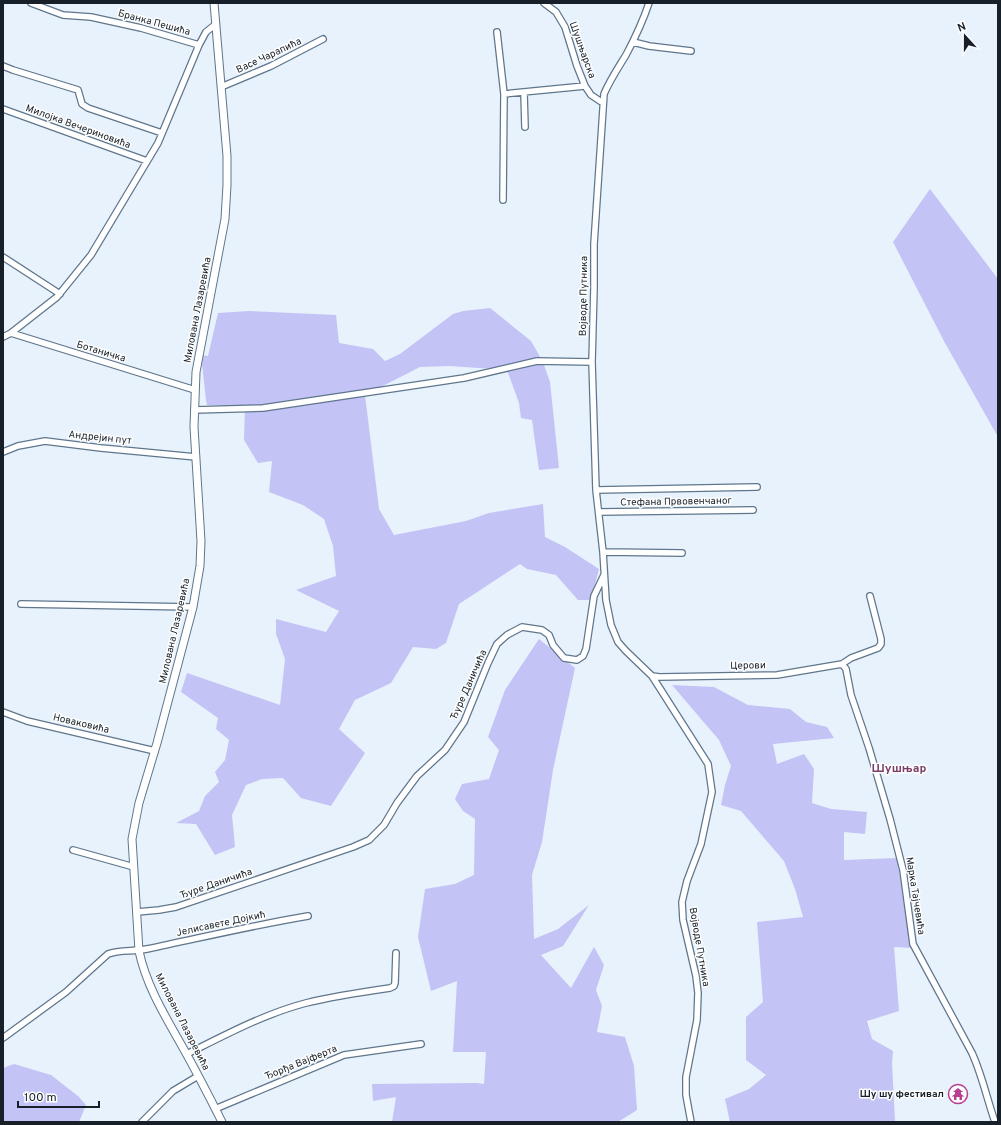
<svg xmlns="http://www.w3.org/2000/svg" width="1001" height="1125" font-family="Overpass,sans-serif">
	<style>
		.green { fill: #c3c3f6 }
		.lines { fill: none; stroke-linecap: round; stroke-linejoin: round }
		.minor-casing { stroke: #5f768c; stroke-width: 8 }
		.tertiary-casing { stroke: #5f768c; stroke-width: 9 }
		.minor { stroke: #fff; stroke-width: 5.5 }
		.tertiary { stroke: #fff; stroke-width: 7 }
		.labels { text-anchor: middle; dominant-baseline: central; stroke-width: 3; stroke-linejoin: round; paint-order: stroke }
		.street-label { font-size: 10px; fill: #172029; stroke: #fefefe }
		.poi-label { font-size: 10px; font-weight: bold; fill: #172029; stroke: #fefefe; text-anchor: end }
		.quarter-label { font-size: 12px; font-weight: bold; fill: #7a3d67; stroke: #fefefe }
	</style>
	<rect width="100%" height="100%" fill="#e8f2fc"/>
	<path class="green" d="M930 189 998 279V437L945 343 893 242Z
		M490 308 531 341 543 362 550 382 559 468 539 470 532 420 521 418 519 403 507 370 450 366 420 367 365 395 379 509 394 535 466 521 489 513 543 504 545 537 565 547 599 569 591 600H578L556 575 527 569 520 564 459 604 446 643 436 649 413 647 391 683 355 700 339 729 365 753 331 806 301 798 283 778 262 779 246 785 232 815 235 847 215 855 196 824 176 823 199 811 205 796 219 782 215 772 225 760 229 740 216 729 218 718 181 692 187 673 280 705 285 659 276 634V619L326 632 339 611 296 590 336 576 333 546 324 519 303 505 269 492 272 461 258 463 244 440 245 407 207 405 206 400 201 355 208 356 218 313 249 311 336 315 339 343 373 349 385 361 400 354 453 314 463 311Z
		M539 639 575 668 553 770 542 842 532 875 534 939 558 929 589 905 563 946 541 955 571 988 594 947 604 965 596 990 602 1006 597 1032 625 1037 634 1066 637 1110 618 1122H392L396 1097 373 1101 372 1084 477 1083 484 1084 486 1052H453L457 981 431 991 418 937 425 889 455 884 474 875 475 819 463 811 455 799 462 784 489 779 499 750 488 737 505 690Z
		M672 685 714 687 748 705 790 709 806 722 827 727 834 738 773 744 777 764 804 754 814 769 812 803 831 809 867 812 865 834 844 832V860L897 858 911 948 894 947 899 1011 867 1021 872 1039 893 1051 892 1063 895 1122H730L725 1099 749 1089 766 1075 746 1060V1017L763 1002 757 922 803 917 795 889 784 861 741 811 721 805 725 785 731 766 719 740Z
		M14 1064 51 1075 78 1096 86 1105 79 1122H3V1068Z"/>
	<g class="lines">
		<defs>
			<path id="minor" d="M31 3 63 15 91 17 141 28 199 45
				M544 3 556 12 565 27 577 66 585 86 591 95 603 103
				M649 3C643 21 635 38 626 55 618 68 610 80 604 94L594 244V288L592 362 596 490 603 552 606 600 611 625 618 642 626 651 652 676 660 677 777 675 842 664 851 658 878 648 881 644V639L870 596
				M497 32 504 94 585 86
				M633 42 649 46 691 51
				M3 66 13 70 78 90 82 104 88 108 162 133
				M221 87 271 66 323 39
				M524 93 525 127
				M3 109 147 161
				M503 200 504 94
				M3 257 60 294
				M11 333 57 297 91 255 158 143 199 45 206 32 216 24
				M3 337 11 333 195 390
				M194 410 263 408 464 378 537 361 592 362
				M3 452 18 446 45 441 101 448 196 457
				M596 490 757 487
				M599 512 753 510
				M603 552 682 553
				M21 604 193 607
				M842 664 846 669 851 695 869 748 890 819 903 870 913 944 972 1053C982 1075 987 1099 995 1122
				M652 676 708 764 712 792 701 844 687 881 682 902 683 920 696 976 698 993 697 1020 686 1077V1095L691 1122
				M3 712 27 721 155 751
				M73 850 134 867
				M137 912 159 910 176 907 353 847 369 840 384 825 397 803 417 776 445 750 464 722 488 663 497 644 507 635 522 627 542 630 549 635 553 645 564 658 577 660 583 656 586 649 594 596 604 575
				M3 1038 66 992 108 954C120 949 133 952 147 949 200 938 254 925 308 916
				M187 1054C225 1035 264 1014 306 1003 334 996 362 992 390 988L394 986 395 983 396 953
				M215 1109 344 1055 421 1044
				M142 1122 173 1091 198 1076"/>
			<path id="tertiary" d="M214 3 227 156V185L225 219 196 372 194 427 201 541 200 566 193 607 157 743 139 803 132 839 139 951C146 985 165 1016 182 1046 196 1071 209 1096 222 1122"/>
		</defs>
		<use href="#minor" class="minor-casing"/>
		<use href="#tertiary" class="tertiary-casing"/>
		<use href="#minor" class="minor"/>
		<use href="#tertiary" class="tertiary"/>
	</g>
	<defs>
		<symbol id="temple-ring" viewBox="-11 -11 22 22"><circle r="9.5" fill="#fefefe" stroke="#b63f94" stroke-width="1.5"/><path d="M0-6L5-2H3V0L6.5 2.5H4V6H1.5V3h-3V6H-4V2.5H-6.5L-3 0V-2H-5Z" fill="#b63f94"/></symbol>
	</defs>
	<g fill-rule="evenodd">
		<use href="#temple-ring" x="947" y="1083" width="22" height="22"/>
	</g>
	<g class="labels">
		<g class="street-label">
			<text transform="translate(154 23) rotate(15)">Бранка Пешића</text>
			<text transform="translate(582 50) rotate(70)">Шушњарска</text>
			<text transform="translate(269 56) rotate(-25)">Васе Чарапића</text>
			<text transform="translate(78 127) rotate(20)">Милојка Вечериновића</text>
			<text transform="translate(584 296) rotate(-89)">Војводе Путника</text>
			<text transform="translate(198 310) rotate(-79)">Милована Лазаревића</text>
			<text transform="translate(101 352) rotate(17)">Ботаничка</text>
			<text transform="translate(100 438) rotate(6)">Андрејин пут</text>
			<text transform="translate(676 502) rotate(-1)">Стефана Првовенчаног</text>
			<text transform="translate(175 631) rotate(-77)">Милована Лазаревића</text>
			<text transform="translate(748 666) rotate(-1)">Церови</text>
			<text transform="translate(469 685) rotate(-66)">Ђуре Даничића</text>
			<text transform="translate(81 724) rotate(13)">Новаковића</text>
			<text transform="translate(216 884) rotate(-19)">Ђуре Даничића</text>
			<text transform="translate(915 896) rotate(81)">Марка Тајчевића</text>
			<text transform="translate(221 924) rotate(-12)">Јелисавете Дојкић</text>
			<text transform="translate(699 947) rotate(80)">Војводе Путника</text>
			<text transform="translate(182 1022) rotate(63)">Милована Лазаревића</text>
			<text transform="translate(301 1063) rotate(-22)">Ђорђа Вајферта</text>
		</g>
		<g class="poi-label">
			<text x="944" y="1094">Шу шу фестивал</text>
		</g>
		<g class="quarter-label">
			<text x="899" y="769">Шушњар</text>
		</g>
	</g>
	<rect width="1001" height="1125" fill="none" stroke="#172029" stroke-width="8"/>
	<g transform="translate(965 36) rotate(339)" stroke="#fefefe" stroke-width="3" paint-order="stroke">
	<path d="M0-3L7 15L0 10L-7 15Z" fill="#172029"/>
	<text y="-6" font-size="11" font-weight="bold" text-anchor="middle" fill="#172029">N</text>
	</g>
	<path d="M18 1101v6h81v-6" fill="none" stroke="#172029" stroke-width="2"/>
	<text x="24" y="1101" font-size="12" fill="#172029" stroke="#fefefe" stroke-width="3" paint-order="stroke">100 m</text>
</svg>
